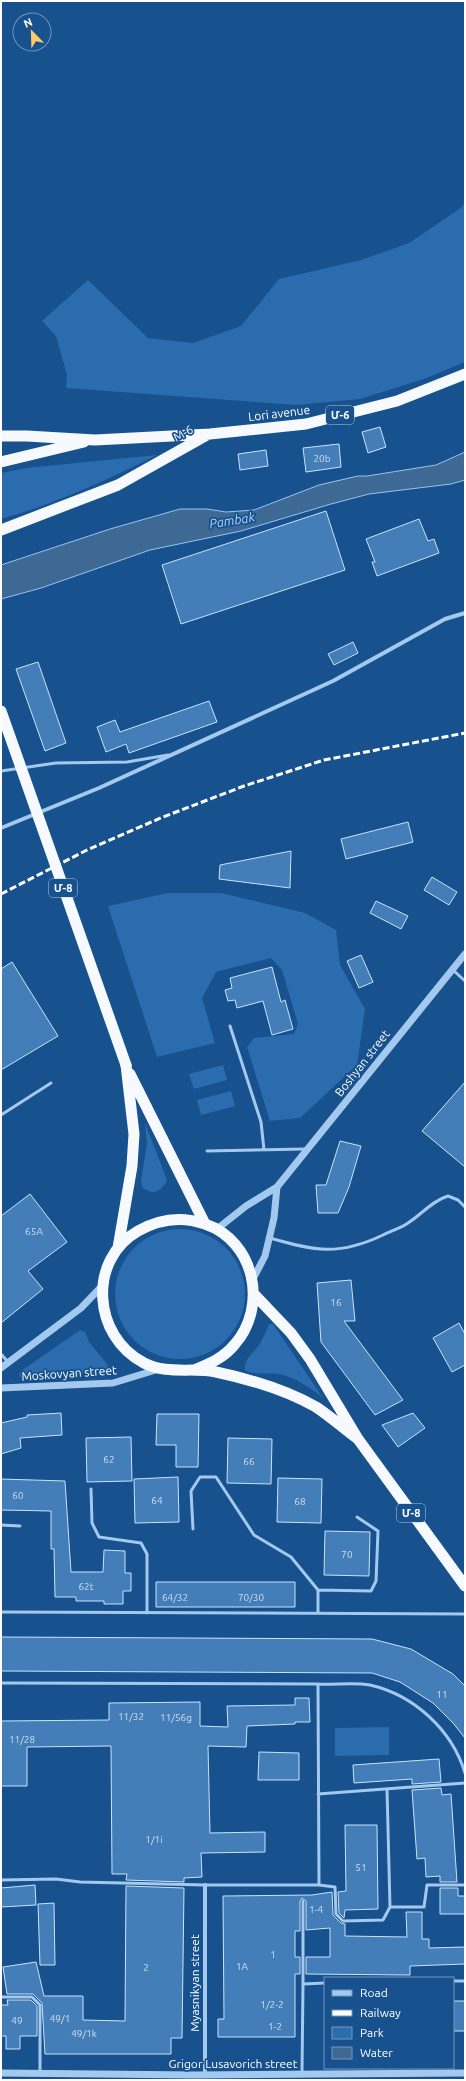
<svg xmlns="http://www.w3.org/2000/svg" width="466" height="2081" font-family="Ubuntu,'Noto Sans Armenian',sans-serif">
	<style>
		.green { fill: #2a6cad }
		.water { fill: #3f6995; stroke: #96c5f2 }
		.building { fill: #447eb8; stroke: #cae3fb }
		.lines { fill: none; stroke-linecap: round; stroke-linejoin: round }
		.service { stroke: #a4c9ef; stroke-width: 3 }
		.minor { stroke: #a4c9ef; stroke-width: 4 }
		.tertiary { stroke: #a4c9ef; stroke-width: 7 }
		.trunk { stroke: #f6faff; stroke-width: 11 }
		.rail { stroke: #fff; stroke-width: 3; stroke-dasharray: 7 3; stroke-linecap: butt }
		.trunk-bridge { stroke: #f6faff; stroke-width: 11 }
		.labels { text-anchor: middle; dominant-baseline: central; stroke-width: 3.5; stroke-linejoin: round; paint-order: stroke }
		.number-label { font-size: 10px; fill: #d0dfed }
		.shield { fill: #17518e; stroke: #b9cbdd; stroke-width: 1 }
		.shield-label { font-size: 11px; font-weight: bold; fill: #fff }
		.street-label { font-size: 12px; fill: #fff; stroke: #17518e }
		.water-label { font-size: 13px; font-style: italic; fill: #b0d3f6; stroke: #17518e }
	</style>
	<rect width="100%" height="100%" fill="#17518e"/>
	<path class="green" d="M465 202V362L424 379 360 399 296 405 66 388 67 375 56 336 42 321 88 280 148 338 193 343 241 326 279 279 361 260 409 243 462 207Z
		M157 455C107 480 55 504 1 519V473L26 468Z
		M168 893H221L305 913 336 930 340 965 365 1009 357 1065 300 1118 270 1121 247 1047 254 1038 294 1034 298 1024 282 970 271 958 216 972 202 998 215 1043 157 1057 108 906Z
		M223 1065 227 1080 194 1089 189 1074Z
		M231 1091 235 1106 201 1115 197 1100Z
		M145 1123 167 1180C161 1192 153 1196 142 1187L141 1180 147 1144Z
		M115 1294a65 65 0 1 1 130 0a65 65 0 1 1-130 0Z
		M269 1324H273L323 1398C309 1387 297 1378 279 1374 268 1372 254 1376 245 1370 244 1358 253 1354 259 1345 263 1339 266 1331 269 1324Z
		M80 1330 85 1332 89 1342 108 1365 109 1369 105 1372 20 1377 19 1374 21 1371Z
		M389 1727V1755L335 1756V1728Z"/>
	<path class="water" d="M465 452V480L451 484 369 494 331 504 241 531 150 550 41 588 1 599V565L110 529 180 509H207L226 512 254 510 319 485 358 476H367L436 465Z"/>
	<path class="building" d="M380 427 386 447 368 453 362 432Z
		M339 444 341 467 306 472 303 448Z
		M266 450 268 466 240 470 238 454Z
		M326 511 345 570 181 624 162 565Z
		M419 519 428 541 434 539 439 553 377 576 372 562H375L366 539Z
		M353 642 358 653 334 665 328 654Z
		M38 662 66 743 45 751 16 669Z
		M209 701 217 722 129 753 126 744 106 752 97 727 115 720 120 732Z
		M408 822 413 842 346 859 341 839Z
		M291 851 290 888 219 879 220 865Z
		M432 877 457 892 449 905 424 890Z
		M376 901 408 916 401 929 370 913Z
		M361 955 373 982 359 988 347 961Z
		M12 962 58 1036 1 1070V969Z
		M272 967 281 1002 285 1000 293 1029 272 1035 263 1001 237 1008 235 1000 228 1001 225 990 232 988 230 978Z
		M465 1082V1167L422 1131Z
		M340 1141 361 1146 349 1187 338 1213H318L316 1185H326Z
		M30 1194 67 1242 28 1271 43 1289 1 1323V1216Z
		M351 1280 355 1321H344L403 1400 375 1415 321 1342 317 1283Z
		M459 1323 465 1334V1365L452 1372 433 1338Z
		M61 1413 62 1435 20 1438 21 1448 1 1454V1423L27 1417V1415Z
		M413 1413 425 1428 398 1447 382 1425Z
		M157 1414H199L198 1467H176V1445H156Z
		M131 1437 132 1481 87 1482 86 1438Z
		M228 1438 272 1439 271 1484 227 1483Z
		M178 1477 179 1522 135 1523 134 1479Z
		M278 1478 322 1479 321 1523 277 1522Z
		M1 1479 65 1481 71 1572H103L104 1550 125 1551V1573H131V1591H123V1604H104V1601H76V1597H55L54 1549H51V1511L1 1510Z
		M325 1531 370 1532 369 1576 324 1575Z
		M156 1582H295V1607H156Z
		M1 1637 372 1639 411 1649 453 1674 465 1686V1738L453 1723 433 1703 400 1682 372 1673 1 1671Z
		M295 1698H309L310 1722H295V1724L247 1726 246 1747 208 1746 210 1833 265 1832V1852L201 1853 202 1877 184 1878V1882L126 1880 127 1874H112L111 1746 27 1747V1786H1V1721L109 1720V1703L200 1702V1726L228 1727 227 1706 295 1705Z
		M259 1752 299 1753V1780H258Z
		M439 1759 441 1782 412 1784V1779L354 1783 353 1765Z
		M441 1788 442 1795 451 1794 457 1882H440V1876L426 1877 425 1858 417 1859 412 1790Z
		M345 1825H377L378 1909 345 1910 344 1918 339 1913 338 1892 346 1891Z
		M35 1885 36 1905 1 1907V1888Z
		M126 1886 184 1888 182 2038H171V2054H45L42 2003 33 1994H7L3 1967 36 1962 44 1996H83V2020L125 2021Z
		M440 1888H458V1896H465V1914H440Z
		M332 1892 333 1915 341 1923 345 1924V1936L407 1937 406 1912H422V1939H429V1948L465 1947V1964L410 1966V1975L306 1974V1957H330V1928L306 1930V1901L302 1898 300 1901V1931H295V1957H300V1974H295V2037H218V2019H224L223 1896 312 1895Z
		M54 1903 55 1965H40L38 1904Z
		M7 2000H31L37 2006V2036H20V2049H6V2036H1V2005H8Z
		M453 2001H465V2031H453Z"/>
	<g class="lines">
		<path class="service" d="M1 771 56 763 127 762 168 755
			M453 970 465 981
			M230 1026 261 1122 264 1150
			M1 1115 51 1083
			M207 1151 305 1149
			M270 1238C315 1251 339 1256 383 1235 391 1231 401 1228 408 1223 422 1214 432 1201 448 1196L458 1200 465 1207
			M1 1354 8 1362
			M91 1489 92 1523 99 1537 141 1543 147 1554V1613
			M1 1525 20 1526
			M193 1529 191 1491 200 1477H216L254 1535 291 1557 318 1590V1613
			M318 1590 371 1591 376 1581 378 1531 357 1517
			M1 1612 465 1614
			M1 1683 318 1684 319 1885
			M318 1684C334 1685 354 1682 370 1685 414 1695 452 1730 465 1773
			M387 1789 390 1907H424L427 1885H465
			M318 1794 465 1783
			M1 1880 56 1879 80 1882 205 1885H319L335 1887 336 1914 343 1921 383 1920 390 1907
			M453 1981H465
			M303 1984V1901
			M1 1997H32L40 2005V2073
			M302 2073 303 1984 325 1983"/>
		<path class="minor" d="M1 828 99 788 333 681 445 619 465 613
			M205 1885V2074"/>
		<path class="tertiary" d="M217 1229 246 1206 277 1187 465 954
			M253 1279 265 1256 274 1218 277 1187
			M1 1368 81 1308 102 1286
			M1 1388 113 1383 159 1369
			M1 2073 195 2075 465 2073"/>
		<path class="trunk" d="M1 436H27L95 440 210 434 306 424 397 401 465 374
			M1 462 84 442
			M1 530 118 485 207 435
			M130 1074 205 1224
			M118 1248 132 1166 134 1134 126 1065
			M254 1294 291 1333 310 1359 358 1439 465 1586
			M194 1370C209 1364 224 1358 235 1344 268 1306 255 1241 205 1224 182 1216 159 1219 138 1231 87 1260 93 1337 144 1363 167 1375 192 1367 216 1372 249 1379 286 1390 316 1407 330 1416 344 1429 358 1439"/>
		<path class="rail" d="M1 894 87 850 163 817 244 786 324 760 465 733"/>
		<path class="trunk-bridge" d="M1 711 126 1065"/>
	</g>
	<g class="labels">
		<g class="number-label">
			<text x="322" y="458">20b</text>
			<text x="34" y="1231">65A</text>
			<text x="336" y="1302">16</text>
			<text x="109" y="1459">62</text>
			<text x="249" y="1461">66</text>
			<text x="18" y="1495">60</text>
			<text x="157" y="1500">64</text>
			<text x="300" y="1501">68</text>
			<text x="347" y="1554">70</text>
			<text x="86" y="1586">62t</text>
			<text x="175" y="1597">64/32</text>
			<text x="251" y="1597">70/30</text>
			<text x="442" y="1694">11</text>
			<text x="131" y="1716">11/32</text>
			<text x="176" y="1717">11/56g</text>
			<text x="22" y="1739">11/28</text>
			<text x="154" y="1839">1/1i</text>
			<text x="361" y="1867">51</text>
			<text x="316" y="1909">1-4</text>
			<text x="273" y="1954">1</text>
			<text x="242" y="1966">1A</text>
			<text x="146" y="1967">2</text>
			<text x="272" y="2004">1/2-2</text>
			<text x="60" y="2018">49/1</text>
			<text x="17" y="2020">49</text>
			<text x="275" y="2026">1-2</text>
			<text x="84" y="2033">49/1k</text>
		</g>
		<g class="shield">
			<rect x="326" y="406" width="28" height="18" rx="3"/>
			<rect x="49" y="879" width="28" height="18" rx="3"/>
			<rect x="397" y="1504" width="28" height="18" rx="3"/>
		</g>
		<g class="shield-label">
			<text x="340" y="415">Մ-6</text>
			<text x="63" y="888">Մ-8</text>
			<text x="411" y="1513">Մ-8</text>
		</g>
		<g class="street-label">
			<text transform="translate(279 413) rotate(-7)">Lori avenue</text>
			<text transform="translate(183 433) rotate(-29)">M-6</text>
			<text transform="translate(362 1063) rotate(-52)">Boshyan street</text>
			<text transform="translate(69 1373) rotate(-4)">Moskovyan street</text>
			<text transform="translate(194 1983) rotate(-90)">Myasnikyan street</text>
			<text x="233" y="2063">Grigor Lusavorich street</text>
		</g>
		<g class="water-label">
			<text transform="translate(232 520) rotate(-9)">Pambak</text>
		</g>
	</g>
	<rect width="466" height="2081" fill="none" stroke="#ffffff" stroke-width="4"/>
	<rect x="324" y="1977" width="130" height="92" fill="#17518e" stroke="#7497bb"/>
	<rect x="332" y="1990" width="20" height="6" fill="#a4c9ef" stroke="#7497bb"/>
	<text x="360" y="1997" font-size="12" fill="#ffffff">Road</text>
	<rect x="332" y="2010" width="20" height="6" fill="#ffffff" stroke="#7497bb"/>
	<text x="360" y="2017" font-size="12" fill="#ffffff">Railway</text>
	<rect x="332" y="2027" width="20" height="12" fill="#2a6cad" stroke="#7497bb"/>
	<text x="360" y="2037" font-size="12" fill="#ffffff">Park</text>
	<rect x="332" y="2047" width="20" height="12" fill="#3f6995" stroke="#7497bb"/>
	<text x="360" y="2057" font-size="12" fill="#ffffff">Water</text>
	<g transform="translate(32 32) rotate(337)"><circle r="19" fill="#17518e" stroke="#7497bb"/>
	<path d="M0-3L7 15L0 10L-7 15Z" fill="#ffca62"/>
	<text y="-6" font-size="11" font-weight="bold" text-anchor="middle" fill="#ffffff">N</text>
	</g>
</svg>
